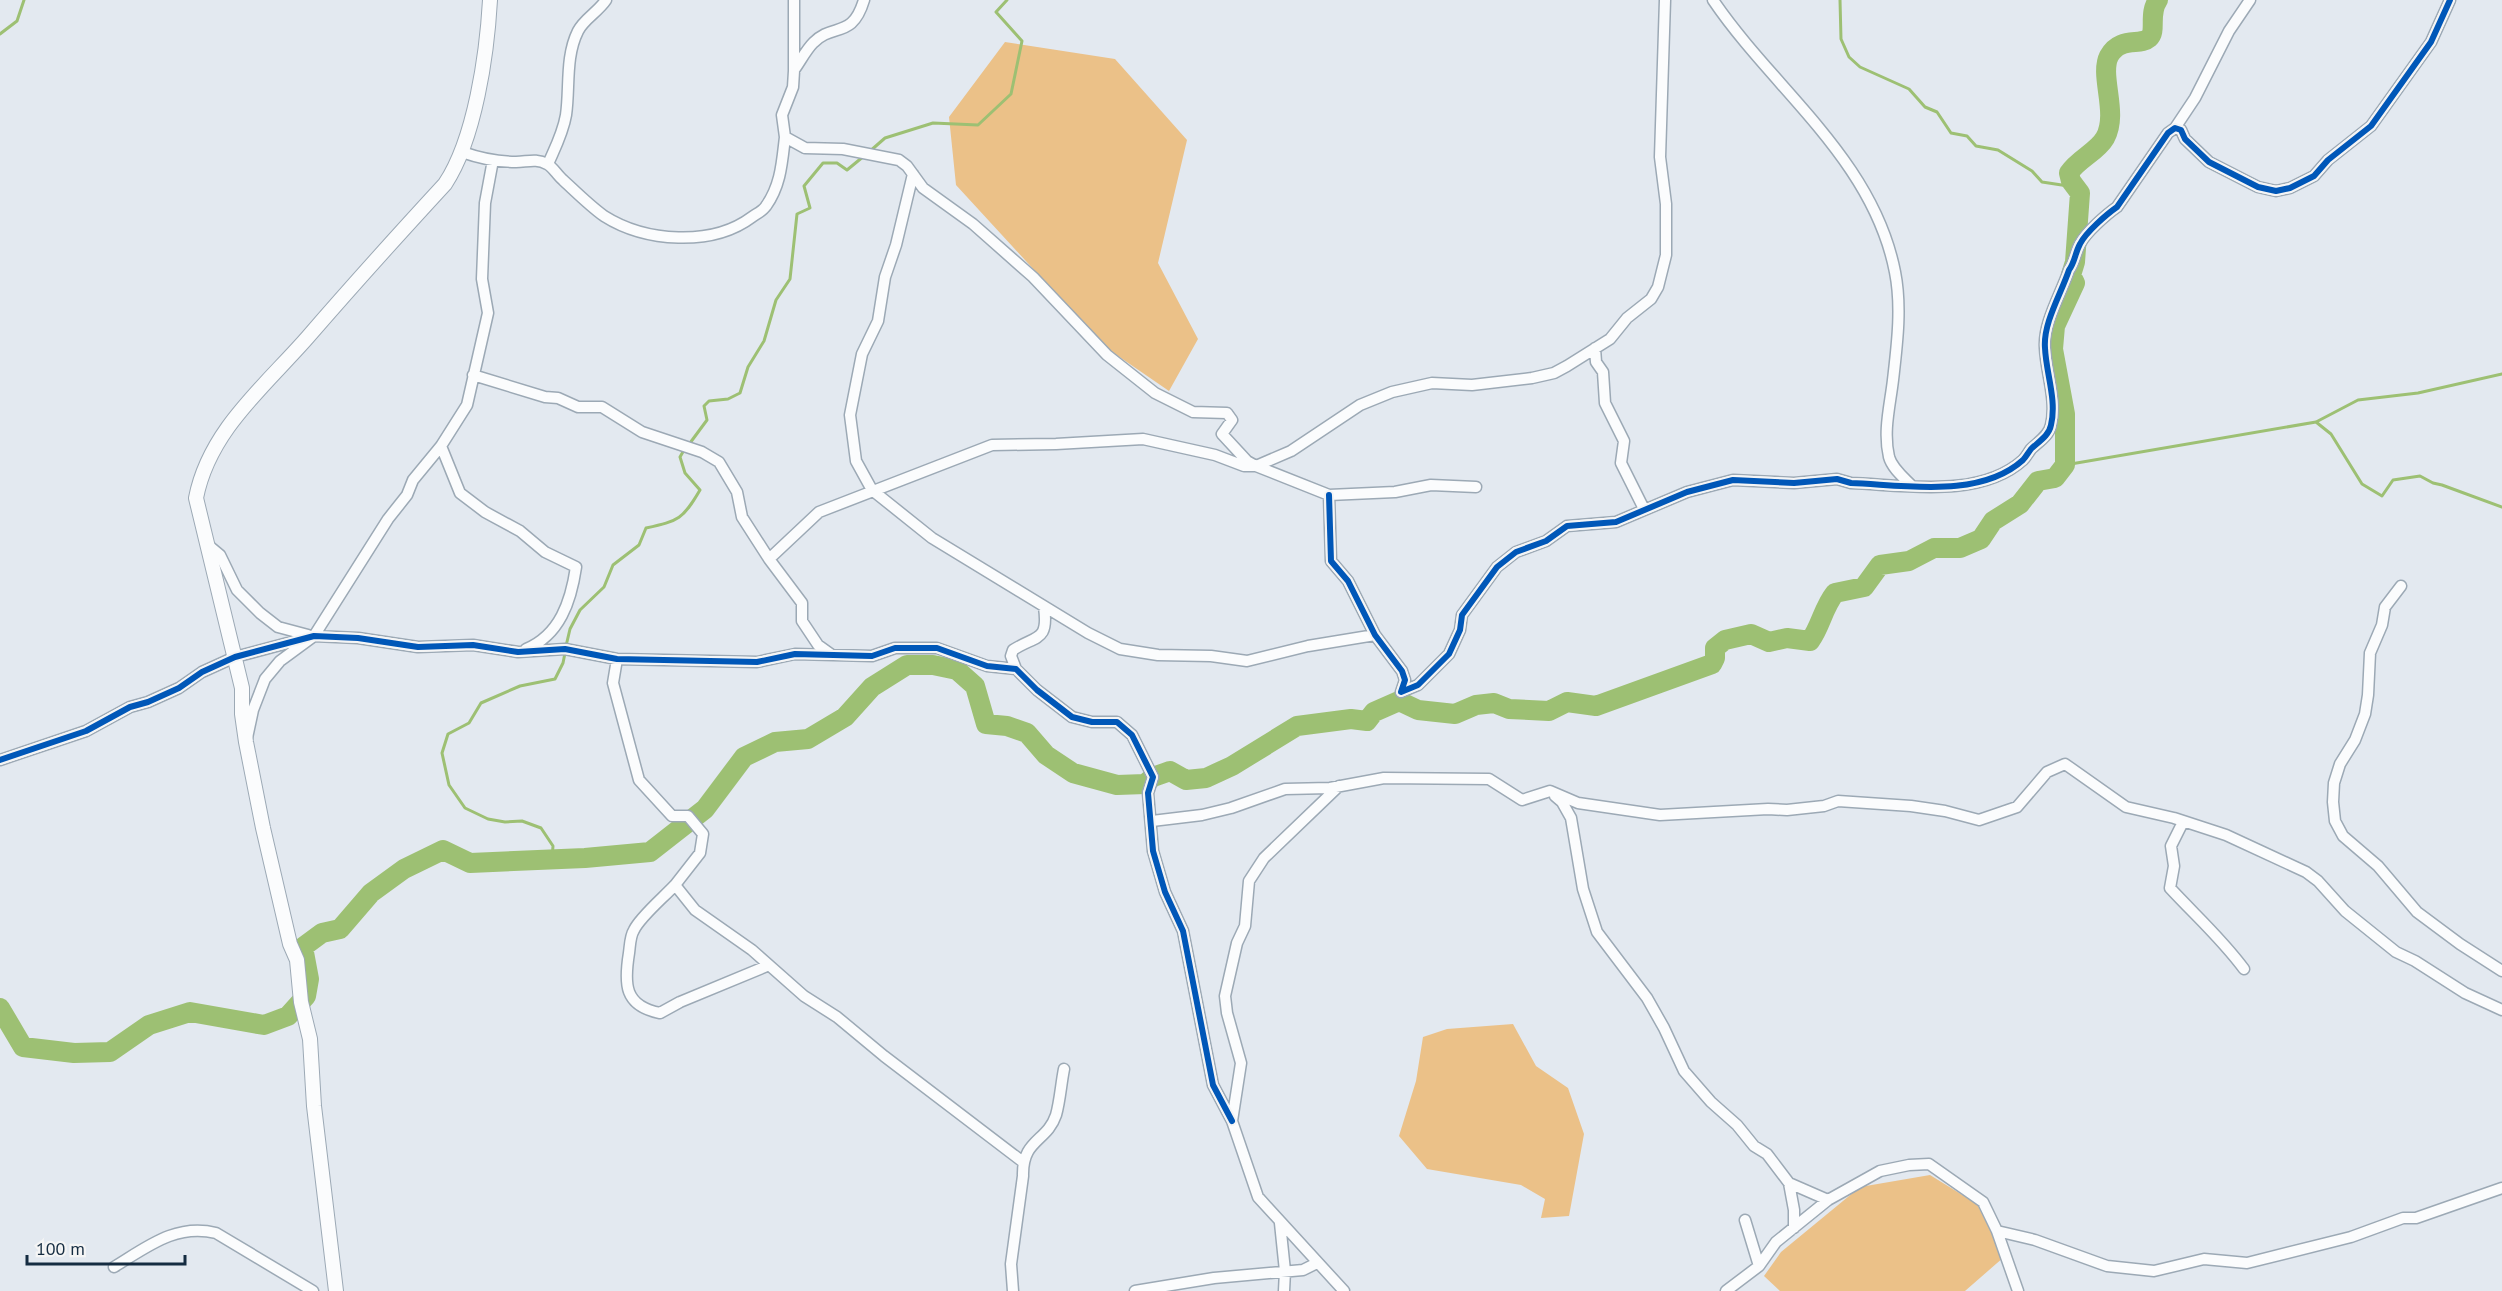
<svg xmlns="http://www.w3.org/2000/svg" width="2502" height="1291" font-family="'PT Sans',sans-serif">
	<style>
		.forest { fill: #ebc188 }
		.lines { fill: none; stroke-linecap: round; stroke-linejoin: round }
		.stream { stroke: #9dc073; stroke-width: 3 }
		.river { stroke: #9dc073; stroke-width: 20 }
		.minor-casing { stroke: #9ca9b5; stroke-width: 13 }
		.tertiary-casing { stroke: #9ca9b5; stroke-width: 16 }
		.minor { stroke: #fbfcfd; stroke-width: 10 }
		.tertiary { stroke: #fbfcfd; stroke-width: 14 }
		.cycleway-casing { stroke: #f5f5f5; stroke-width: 10 }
		.cycleway { stroke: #0057b8; stroke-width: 6 }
	</style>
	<rect width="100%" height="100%" fill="#e3e9f0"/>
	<path class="forest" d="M1005 42 1115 59 1187 140 1158 263 1198 339 1169 391 1105 347 956 185 949 117Z
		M1513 1024 1536 1066 1568 1088 1584 1134 1569 1216 1541 1218 1545 1199 1521 1185 1427 1169 1399 1136 1416 1081 1423 1037 1447 1029Z
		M1930 1175 1977 1204 2004 1257 1965 1291H1780L1764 1276 1781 1252 1860 1187Z"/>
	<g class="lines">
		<path class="stream" d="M1840 0 1841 39 1849 57 1860 67 1909 89 1925 107 1937 112 1951 133 1967 136 1976 146 1998 150 2032 171 2042 182 2075 187
			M0 34 17 21 24 0
			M869 152 885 138 933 123 978 125 1011 94 1022 41 996 12 1007 0
			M2316 422 2331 434 2362 484 2382 496 2393 480 2420 476 2433 483 2442 485 2502 507
			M690 443 707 420 704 406 709 401 728 399 740 393 748 367 764 341 776 300 790 279 797 214 810 208 804 186 823 163H837L847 170 864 156
			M2065 465 2316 422 2358 400 2418 393 2502 374
			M566 646 570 629 580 610 604 587 613 565 639 545 646 528C679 521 683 519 700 490L685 473 680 457 684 450
			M552 859 553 846 541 828 522 821 505 822 488 819 465 808 449 785 442 753 448 734 469 723 481 703 520 686 555 679 563 663 565 653"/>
		<path class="river" d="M0 1008 23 1047 74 1053 110 1052 149 1025 190 1012 264 1025 288 1016 306 996 309 979 303 947 322 933 340 929 371 893 404 869 443 850 470 863 585 858 650 852 705 809 744 757 775 742 808 739 845 717 872 687 907 665H933L957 670 975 686 986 724 1007 726 1027 733 1046 755 1073 773 1117 785 1145 784 1153 777 1170 771 1186 780 1206 778 1232 766 1297 726 1351 719 1367 721 1374 712 1399 701 1418 710 1455 714 1476 705 1494 703 1509 709 1549 711 1567 702 1596 706 1712 664 1715 658V648L1725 640 1751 634 1769 642 1787 638 1810 641C1821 626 1823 608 1835 593L1864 587 1880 565 1909 561 1934 548H1960L1981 539 1993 521 2020 504 2038 481 2055 478 2065 465V414L2053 349 2055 326 2075 283 2071 275 2075 262 2080 193 2071 181 2069 173C2078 159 2097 152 2105 138 2119 113 2099 76 2109 56 2120 36 2140 46 2149 38 2157 31 2148 14 2158 0"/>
		<defs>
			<path id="minor" d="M794 0V71L793 87 782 115 785 137 805 148 843 149 899 160 907 166 923 188 973 224 1033 277 1107 355 1155 393 1193 412 1227 413 1232 420 1222 434 1247 461 1256 466 1329 495 1395 492 1431 485 1476 487
				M1713 0C1774 90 1873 159 1895 272 1902 307 1897 345 1893 380 1890 406 1883 431 1889 457 1892 468 1903 477 1911 485
				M794 70C800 62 806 50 813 43 833 22 852 40 864 0
				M2175 128 2195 98 2229 31 2250 0
				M462 152C479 158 497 162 516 162 527 162 536 158 547 164 553 167 557 175 563 180 576 192 590 206 604 216 645 242 712 247 752 217 756 214 763 211 766 206 781 185 782 162 785 137
				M548 164C555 148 563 133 566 115 570 88 565 57 578 31 584 19 598 12 606 0
				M913 174 896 245 885 277 878 321 862 354 850 415 856 461 872 490 932 538 1088 633 1120 649 1158 655 1211 656 1247 661 1308 646 1375 635
				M1595 348 1596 362 1603 372 1605 403 1624 441 1621 463 1644 509
				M473 375 545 397 558 398 578 407H602L642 432 702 452 719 462 737 492 742 517 769 559
				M441 446 460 493 485 512 520 531 545 552 576 567C571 601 560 635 526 649
				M1329 495 1331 561 1348 581 1375 635 1402 671 1405 680 1401 692 1418 685 1449 654 1460 630 1462 615 1497 567 1516 552 1546 541 1567 526 1616 522 1687 492 1733 480 1794 483 1837 479 1851 483C1904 485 1980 499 2023 460 2026 457 2028 453 2031 449 2038 442 2049 436 2051 425 2057 400 2046 373 2045 348 2043 323 2061 294 2069 270 2075 262 2075 253 2080 244 2086 232 2107 214 2117 207L2168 133 2175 128 2181 130 2185 139 2209 162 2258 187 2276 191 2290 188 2314 176 2328 160 2371 126 2431 42 2450 0
				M208 545 220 555 237 590 260 613 278 627 308 635
				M2401 586 2385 607 2382 625 2370 653 2368 695 2365 714 2355 740 2340 764 2334 783 2333 802 2335 821 2343 836 2378 866 2417 912 2460 944 2502 971
				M832 655 818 645 802 621V603L769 559 819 512 992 445 1056 444 1143 439 1215 455 1244 466H1256L1291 451 1360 405 1392 392 1432 383 1472 385 1532 378 1554 373 1567 366 1610 339 1627 318 1651 299 1658 287 1666 255V204L1660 157 1665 0
				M617 659 613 683 639 780 672 816H688L703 834 700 853 675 885 695 910 752 950 804 996 837 1017 884 1056 1023 1162
				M1016 669 1011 656 1013 650C1036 635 1049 642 1044 607
				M247 738 253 710 265 679 280 661 314 636 388 519 407 495 413 480 441 446 467 405 488 313 482 279 485 203 493 160
				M0 760 86 731 130 707 148 702 179 688 202 672 235 657 314 636 358 638 418 647 473 645 518 652 565 649 617 659 757 662 795 654 872 656 895 648H937L987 666 1016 669 1037 690 1072 717 1092 722H1117L1132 735 1153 777 1148 793 1153 851 1165 892 1183 931 1213 1085 1232 1121
				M1339 786 1264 858 1249 881 1245 926 1237 943 1225 996 1227 1013 1241 1063 1232 1121 1258 1197 1344 1291
				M1555 796 1562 802 1571 818 1583 889 1597 932 1647 998 1664 1028 1684 1071 1711 1102 1737 1125 1754 1146 1767 1154 1789 1183 1794 1210V1228
				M1152 821 1202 815 1231 808 1285 789 1330 788 1384 778 1489 779 1522 800 1550 791 1578 803 1660 815 1768 809 1787 810 1824 806 1838 801 1911 806 1945 811 1979 820 2017 807 2047 772 2065 764 2126 807 2174 818 2226 835 2306 872 2318 881 2345 911 2396 952 2415 961 2465 993 2502 1010
				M2183 822 2171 846 2174 866 2170 888C2195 915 2222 939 2244 969
				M675 885C664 897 640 917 634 930 630 936 630 946 629 953 624 984 624 1006 660 1013L680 1002 767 966
				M1789 1183 1828 1200
				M1745 1220 1759 1266
				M1280 1223 1285 1271 1284 1291
				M1997 1231 2035 1240 2107 1266 2154 1271 2204 1259 2247 1263 2351 1237 2403 1218H2416L2502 1188
				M114 1267C147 1247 176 1223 216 1233L313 1291
				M1013 1291 1011 1264 1023 1176C1022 1139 1047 1142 1056 1115 1060 1101 1061 1084 1064 1069
				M1135 1291 1214 1278 1303 1270 1317 1263
				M1726 1291 1759 1266 1776 1242 1828 1200 1880 1171 1909 1165 1929 1164 1983 1202 1997 1231 2018 1291"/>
			<path id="tertiary" d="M336 1291 314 1106 310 1039 301 1002 297 960 290 944 263 828 246 742 242 714V688L196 498C209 431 264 387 307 338 352 286 398 235 445 184 475 139 487 54 490 0"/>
		</defs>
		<use href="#minor" class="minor-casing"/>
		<use href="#tertiary" class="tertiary-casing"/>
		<use href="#minor" class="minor"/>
		<use href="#tertiary" class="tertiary"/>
		<defs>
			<path id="cycleway" d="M1329 495 1331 561 1348 581 1375 635 1402 671 1405 680 1401 692 1418 685 1449 654 1460 630 1462 615 1497 567 1516 552 1546 541 1567 526 1616 522 1687 492 1733 480 1794 483 1837 479 1851 483C1904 485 1980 499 2023 460 2026 457 2028 453 2031 449 2038 442 2049 436 2051 425 2057 400 2046 373 2045 348 2043 323 2061 294 2069 270 2075 262 2075 253 2080 244 2086 232 2107 214 2117 207L2168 133 2175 128 2181 130 2185 139 2209 162 2258 187 2276 191 2290 188 2314 176 2328 160 2371 126 2431 42 2450 0
				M0 760 86 731 130 707 148 702 179 688 202 672 235 657 314 636 358 638 418 647 473 645 518 652 565 649 617 659 757 662 795 654 872 656 895 648H937L987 666 1016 669 1037 690 1072 717 1092 722H1117L1132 735 1153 777 1148 793 1153 851 1165 892 1183 931 1213 1085 1232 1121"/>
		</defs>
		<use href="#cycleway" class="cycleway-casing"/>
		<use href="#cycleway" class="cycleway"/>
	</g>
	<path d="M27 1255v9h158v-9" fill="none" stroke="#152c41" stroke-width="3"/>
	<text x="36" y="1255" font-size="18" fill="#152c41" stroke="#f5f5f5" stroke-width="4.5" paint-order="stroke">100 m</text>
</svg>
